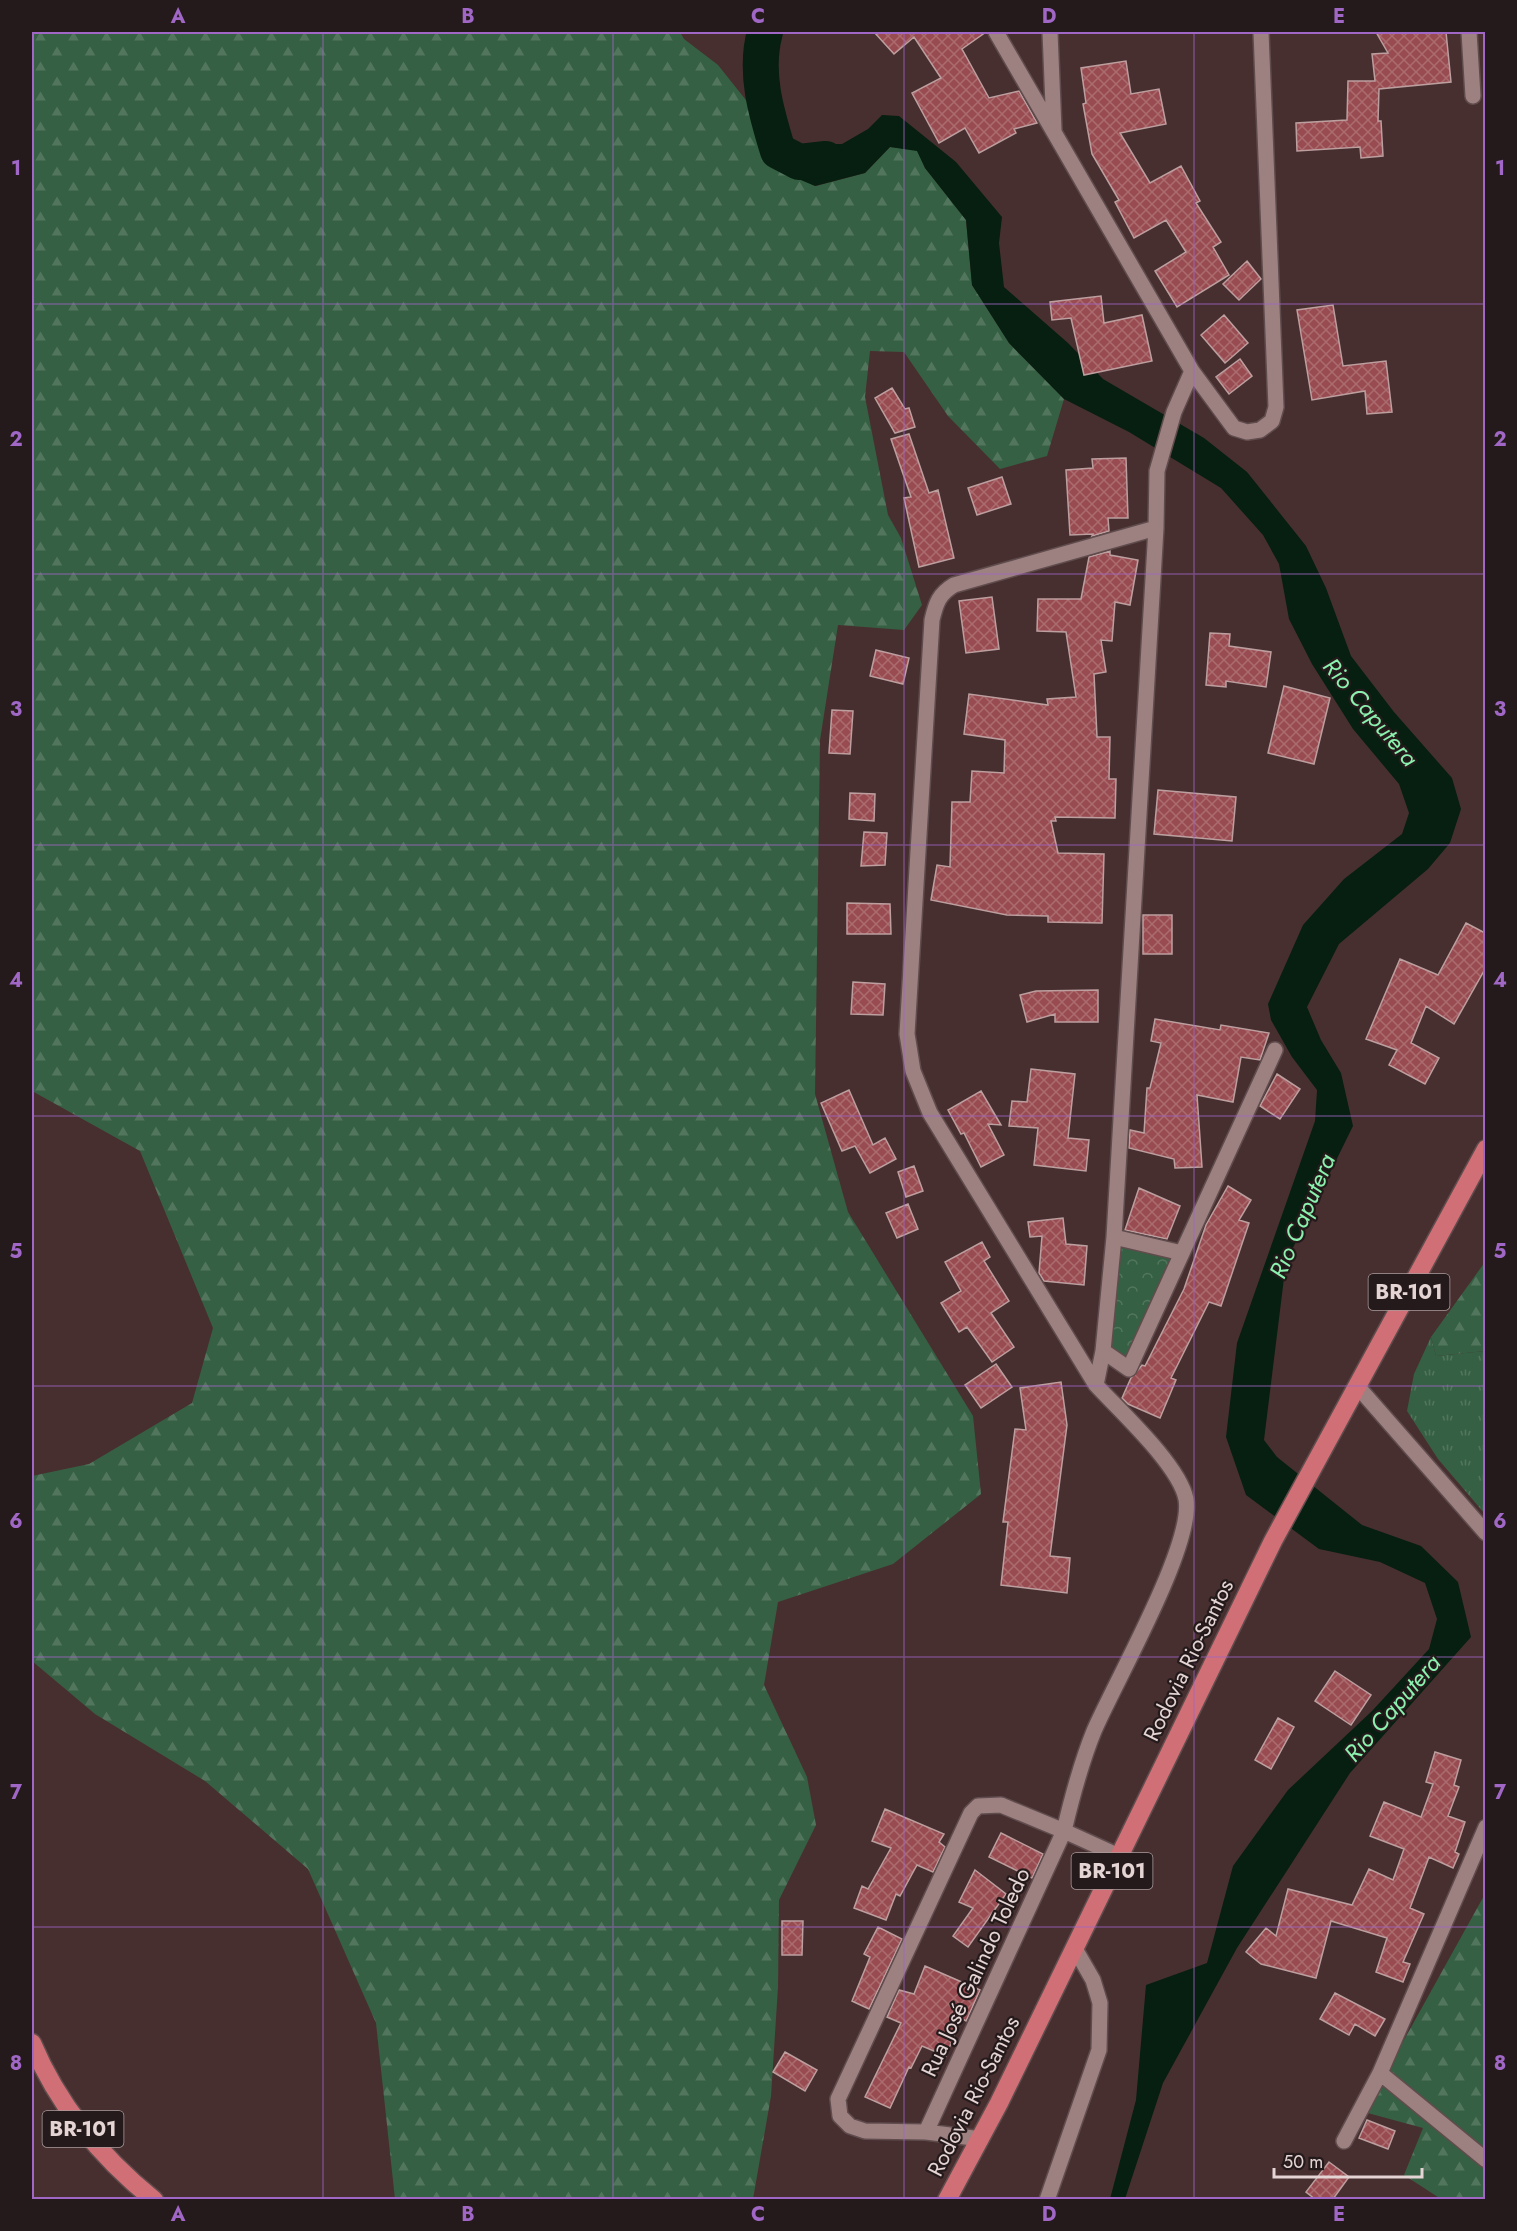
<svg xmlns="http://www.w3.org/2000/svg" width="1517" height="2231" font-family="Jost,sans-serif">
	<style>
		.grass { fill: url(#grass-tufts) }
		.forest { fill: url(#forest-firs) }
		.park { fill: url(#park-crowns) }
		.water { fill: #071f10 }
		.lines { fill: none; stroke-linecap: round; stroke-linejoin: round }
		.river { stroke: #071f10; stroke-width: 36 }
		.building { fill: url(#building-cross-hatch); stroke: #bd9fa0; stroke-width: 1.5 }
		.street-casing { stroke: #604c4d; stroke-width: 18 }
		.highway-casing { stroke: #604c4d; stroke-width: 21 }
		.street { stroke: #9d8080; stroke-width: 15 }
		.highway { stroke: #d06f75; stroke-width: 18 }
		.grid { fill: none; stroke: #a067c6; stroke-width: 1.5; stroke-opacity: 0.55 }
		.labels { text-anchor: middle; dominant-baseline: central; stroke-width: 4.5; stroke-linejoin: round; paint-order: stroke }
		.shield { fill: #251a1b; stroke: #ab9c9c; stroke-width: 1.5 }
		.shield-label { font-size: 21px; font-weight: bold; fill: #e4d4d4 }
		.street-label { font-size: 22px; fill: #e4d4d4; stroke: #251a1b }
		.water-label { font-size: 24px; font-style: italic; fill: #8bf1ae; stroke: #251a1b }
		.neatline { fill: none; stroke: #a067c6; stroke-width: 2 }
		.grid-label { font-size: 20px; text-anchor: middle; font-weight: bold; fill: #a067c6 }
	</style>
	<defs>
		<pattern id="grass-tufts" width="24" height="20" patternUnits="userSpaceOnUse" patternTransform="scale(1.5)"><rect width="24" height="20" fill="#356043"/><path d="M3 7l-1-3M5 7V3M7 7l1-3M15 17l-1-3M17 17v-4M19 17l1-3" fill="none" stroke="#52765d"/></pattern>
		<pattern id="forest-firs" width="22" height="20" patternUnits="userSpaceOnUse" patternTransform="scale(1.5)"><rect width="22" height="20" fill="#356043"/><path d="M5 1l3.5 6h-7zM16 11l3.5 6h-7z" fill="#52765d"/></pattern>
		<pattern id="park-crowns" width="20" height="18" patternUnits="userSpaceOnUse" patternTransform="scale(1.5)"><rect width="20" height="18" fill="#356043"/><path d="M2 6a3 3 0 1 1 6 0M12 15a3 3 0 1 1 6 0" fill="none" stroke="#52765d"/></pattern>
		<pattern id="building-cross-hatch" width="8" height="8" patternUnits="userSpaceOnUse" patternTransform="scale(1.5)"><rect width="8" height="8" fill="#984b50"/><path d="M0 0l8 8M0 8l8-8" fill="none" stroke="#ab6c70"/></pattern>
	</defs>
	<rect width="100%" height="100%" fill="#472f30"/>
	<path class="grass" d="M1431 1337 1436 1356 1485 1351V1514L1438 1459 1407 1411 1414 1374Z"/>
	<path class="forest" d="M32 32H680L684 39 718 65 757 114 775 169 816 186 865 173 890 147 917 150 925 168 966 220 972 285 1009 343 1064 399 1047 456 1000 469 948 416 904 352 870 351 865 397 888 515 901 538 922 605 904 630 838 625 820 740 815 1094 848 1212 973 1416 981 1494 893 1564 778 1602 764 1685 807 1777 816 1825 779 1900 778 1987 771 2096 753 2199H395L376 2023 308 1869 205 1781 95 1714 32 1661V1476L89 1464 192 1403 213 1328 140 1151 32 1091Z
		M1485 1262V1351L1436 1356 1431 1337Z
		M1485 1894V2199H1441L1404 2175 1423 2128 1364 2112Z"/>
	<path class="park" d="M1119 1242 1175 1256 1127 1362 1107 1350Z"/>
	<path class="water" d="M882 115 899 116 956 162 1002 217 999 243 1004 287 1068 343 1103 379 1204 438 1247 472 1306 546 1326 588 1351 656 1394 712 1452 778 1461 809 1450 843 1428 869 1339 944 1307 1007 1321 1040 1341 1073 1353 1126 1286 1262 1264 1440 1277 1457 1362 1525 1421 1546 1458 1582 1471 1637 1350 1773 1237 1948 1163 2083 1125 2199H1110L1136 2100 1146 1985 1207 1963 1233 1866 1288 1790 1372 1711 1429 1649 1437 1619 1425 1583 1380 1562 1319 1549 1246 1495 1226 1437 1237 1343 1315 1121 1317 1090 1292 1057 1271 1020 1268 1004 1303 925 1344 879 1402 834 1409 813 1399 784 1353 729 1312 664 1289 619 1279 564 1263 535 1221 488 1129 432 1064 399 1009 343 972 285 966 220 925 168 917 151 890 147 865 173 815 186 775 169 778 151 808 155 828 144H842L868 129Z"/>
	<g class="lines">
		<path class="river" d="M765 32C754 72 766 112 778 151L799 162 826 159"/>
	</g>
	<path class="building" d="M874 32H986L962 49 989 98 1019 91 1037 123 1014 129 1016 133 979 153 965 128 939 143 912 93 941 78 914 37 894 54Z
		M1376 32H1446L1451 82 1379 89 1378 121H1381L1383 156 1361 158 1360 147 1297 151 1296 123 1347 120 1348 81H1375L1372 54 1388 53Z
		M1126 61 1131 94 1159 89 1166 124 1120 133 1150 183 1181 166 1200 201 1196 203 1221 242 1213 247 1229 275 1177 307 1155 271 1186 252 1166 220 1134 238 1115 202 1119 200 1092 154 1083 104 1086 103 1081 68Z
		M1247 261 1261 279 1239 300 1223 284Z
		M1101 296 1104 323 1142 315 1152 361 1084 375 1071 318 1052 320 1050 302Z
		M1333 305 1343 366 1386 361 1392 412 1367 414 1365 391 1312 400 1297 310Z
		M1224 315 1248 343 1225 363 1201 335Z
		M1240 359 1252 376 1229 394 1216 377Z
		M892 388 905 409 909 408 915 427 895 433 875 398Z
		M909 434 929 493 938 490 954 558 919 567 904 498 911 497 891 439Z
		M1126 458 1128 518H1108L1109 531 1092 536 1093 534 1070 535 1066 470 1093 468 1092 459Z
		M1002 477 1011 504 977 515 968 488Z
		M1110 551V555L1138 560 1130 605 1115 602 1112 641 1101 640 1106 672 1094 674 1097 737H1110L1109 779H1116L1115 818 1055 817 1056 821H1051L1058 853 1104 854 1102 923 1048 922V916L1007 915 931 900 937 865 950 867 952 802H970L972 771 1004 773 1005 740 964 734 969 694 1048 705 1047 699 1076 697 1066 632 1037 631 1038 599H1081L1089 557Z
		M992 597 999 649 966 653 959 601Z
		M1210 633 1230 634 1229 646 1271 652 1266 687 1226 681V687L1206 685Z
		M876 650 909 658 903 684 870 676Z
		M1284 686 1330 698 1314 764 1268 753Z
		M832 710 853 711 850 754 829 753Z
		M1158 790 1236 797 1232 841 1154 834Z
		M850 793 875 794 874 821 849 819Z
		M864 832 887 833 885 865 861 866Z
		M847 903 890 904 891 934H847Z
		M1143 915H1172V954H1143Z
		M1466 923 1485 933V969L1454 1024 1426 1006 1411 1043 1439 1058 1425 1084 1389 1065 1397 1050 1366 1039 1400 959 1438 975Z
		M853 982 885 984 883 1015 851 1014Z
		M1098 990V1022H1055V1014L1027 1022 1020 995 1036 991Z
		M1155 1019 1220 1030 1221 1025 1269 1033 1260 1060 1241 1057 1233 1102 1197 1095 1202 1167 1175 1168 1174 1159 1129 1148 1130 1130 1144 1133 1147 1088H1150L1161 1043 1151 1041Z
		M1031 1069 1075 1074 1068 1138 1089 1140 1086 1171 1034 1165 1038 1128 1009 1126 1012 1101 1027 1102Z
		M1277 1074 1300 1089 1280 1119 1260 1106Z
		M849 1090 873 1145 885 1138 896 1159 870 1173 855 1146 842 1151 821 1103Z
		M981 1091 1001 1125 988 1124 1004 1155 981 1167 964 1133 961 1134 948 1110Z
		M914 1166 923 1191 906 1197 898 1172Z
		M1228 1186 1251 1200 1239 1220 1249 1223 1221 1306 1209 1302 1171 1378 1176 1380 1160 1418 1128 1404 1122 1398 1131 1378 1142 1365 1145 1366 1184 1289 1206 1225Z
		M1139 1188 1180 1206 1167 1239 1125 1230Z
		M908 1204 918 1229 897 1238 886 1213Z
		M1063 1218 1066 1244 1087 1246 1084 1285 1044 1281 1039 1273 1042 1236 1030 1237 1028 1222Z
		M982 1242 990 1257 984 1261 1009 1301 991 1313 1014 1347 992 1362 967 1327 959 1332 941 1303 961 1291 945 1262Z
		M996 1364 1012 1387 981 1408 965 1385Z
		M1061 1382 1067 1425 1050 1556 1070 1558 1067 1593 1001 1585 1008 1522H1003L1015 1429 1026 1430 1020 1388Z
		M1335 1671 1371 1695 1351 1725 1315 1701Z
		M1278 1718 1294 1727 1271 1769 1255 1760Z
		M1435 1752 1461 1760 1454 1785 1459 1787 1448 1816 1465 1822 1455 1852 1459 1854 1453 1868 1429 1857 1410 1908 1424 1914 1403 1962 1410 1964 1403 1982 1376 1972 1387 1938 1331 1921 1316 1978 1261 1964 1246 1952 1266 1928 1276 1936 1288 1889 1352 1905 1369 1869 1393 1880 1404 1849 1370 1836 1384 1802 1421 1817 1433 1784 1426 1782Z
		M885 1809 944 1834 939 1842 945 1847 933 1872 917 1865 900 1896 896 1894 886 1920 854 1908 862 1886 868 1889 891 1848 872 1841Z
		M1001 1833 1043 1854 1032 1878 989 1857Z
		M975 1870 1006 1894 968 1947 953 1936 973 1908 959 1902Z
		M782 1921H803L802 1955H782Z
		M878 1927 902 1939 869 2009 852 2001 870 1957 864 1954Z
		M925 1966 980 1990 966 2021 961 2018 946 2056 922 2046 911 2068 909 2067 890 2108 865 2097 901 2023 887 2017 899 1990 914 1994Z
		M1335 1993 1385 2019 1375 2036 1355 2024 1349 2035 1320 2019Z
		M785 2052 817 2070 805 2091 773 2072Z
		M1367 2120 1395 2131 1388 2149 1359 2138Z
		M1329 2162 1349 2177 1333 2199H1315L1306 2192Z"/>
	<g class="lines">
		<defs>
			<path id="street" d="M996 32 1192 371 1174 412 1157 471 1156 528 1114 1237 1103 1351 1096 1385C1121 1412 1179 1465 1186 1499 1194 1545 1115 1682 1094 1731 1081 1763 1072 1797 1064 1831L1119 1856
				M1050 32 1054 130
				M1469 32 1473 96
				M1192 371 1234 428 1247 432 1260 430 1272 421 1276 407 1261 32
				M1114 1237 1182 1253
				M1103 1351 1129 1369 1275 1050
				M1096 1385 930 1113 913 1071 907 1034 932 620C936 603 939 594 954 585L1156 528
				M1358 1387 1486 1533
				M1380 2073 1486 2160
				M926 2132 1064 1831 1001 1805 978 1806 971 1813 838 2099 840 2116 850 2126 865 2131 926 2132 981 2139
				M1344 2141 1380 2073 1486 1827
				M1047 2200 1099 2050 1100 2003 1093 1980 1074 1947"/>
			<path id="highway" d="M32 2043C58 2105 102 2158 154 2200
				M947 2200 999 2103 1273 1541 1486 1149"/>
		</defs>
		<use href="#street" class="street-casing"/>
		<use href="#highway" class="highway-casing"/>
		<use href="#street" class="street"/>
		<use href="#highway" class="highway"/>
	</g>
	<path class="grid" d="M323 32V2200M613 32V2200M904 32V2200M1194 32V2200M32 304H1486M32 574H1486M32 845H1486M32 1116H1486M32 1386H1486M32 1657H1486M32 1927H1486"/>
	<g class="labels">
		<g class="shield">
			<rect x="1368.5" y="1274" width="81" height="36" rx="4.5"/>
			<rect x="1071.5" y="1853" width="81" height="36" rx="4.5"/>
			<rect x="42.5" y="2111" width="81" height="36" rx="4.5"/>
		</g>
		<g class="shield-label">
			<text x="1409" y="1292">BR-101</text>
			<text x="1112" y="1871">BR-101</text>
			<text x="83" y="2129">BR-101</text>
		</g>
		<g class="street-label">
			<text transform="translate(1188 1660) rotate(-64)">Rodovia Rio-Santos</text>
			<text transform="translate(975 1972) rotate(-65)">Rua José Galindo Toledo</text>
			<text transform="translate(973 2096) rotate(-63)">Rodovia Rio-Santos</text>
		</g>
		<g class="water-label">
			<text transform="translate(1371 712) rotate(50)">Rio Caputera</text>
			<text transform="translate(1302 1216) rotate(-67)">Rio Caputera</text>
			<text transform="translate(1392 1708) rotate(-49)">Rio Caputera</text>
		</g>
	</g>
	<rect width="1517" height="2231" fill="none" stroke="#251a1b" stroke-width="66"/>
	<path d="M1274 2168v9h148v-9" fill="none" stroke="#e4d4d4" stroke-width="3"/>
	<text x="1283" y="2168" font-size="18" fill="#e4d4d4" stroke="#251a1b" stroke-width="4.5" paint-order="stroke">50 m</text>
	<rect x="33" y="33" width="1451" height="2165" class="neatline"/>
	<g class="grid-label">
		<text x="178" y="23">A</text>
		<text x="468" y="23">B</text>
		<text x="758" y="23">C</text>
		<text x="1049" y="23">D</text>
		<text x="1339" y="23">E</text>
		<text x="16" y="175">1</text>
		<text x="1500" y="175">1</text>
		<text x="16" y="446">2</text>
		<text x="1500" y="446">2</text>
		<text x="16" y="716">3</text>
		<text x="1500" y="716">3</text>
		<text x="16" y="987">4</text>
		<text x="1500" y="987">4</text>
		<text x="16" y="1258">5</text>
		<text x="1500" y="1258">5</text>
		<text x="16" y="1528">6</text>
		<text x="1500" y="1528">6</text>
		<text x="16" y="1799">7</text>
		<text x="1500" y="1799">7</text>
		<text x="16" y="2070">8</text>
		<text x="1500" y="2070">8</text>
		<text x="178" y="2221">A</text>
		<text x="468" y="2221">B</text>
		<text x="758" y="2221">C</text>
		<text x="1049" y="2221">D</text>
		<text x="1339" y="2221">E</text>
	</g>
</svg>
